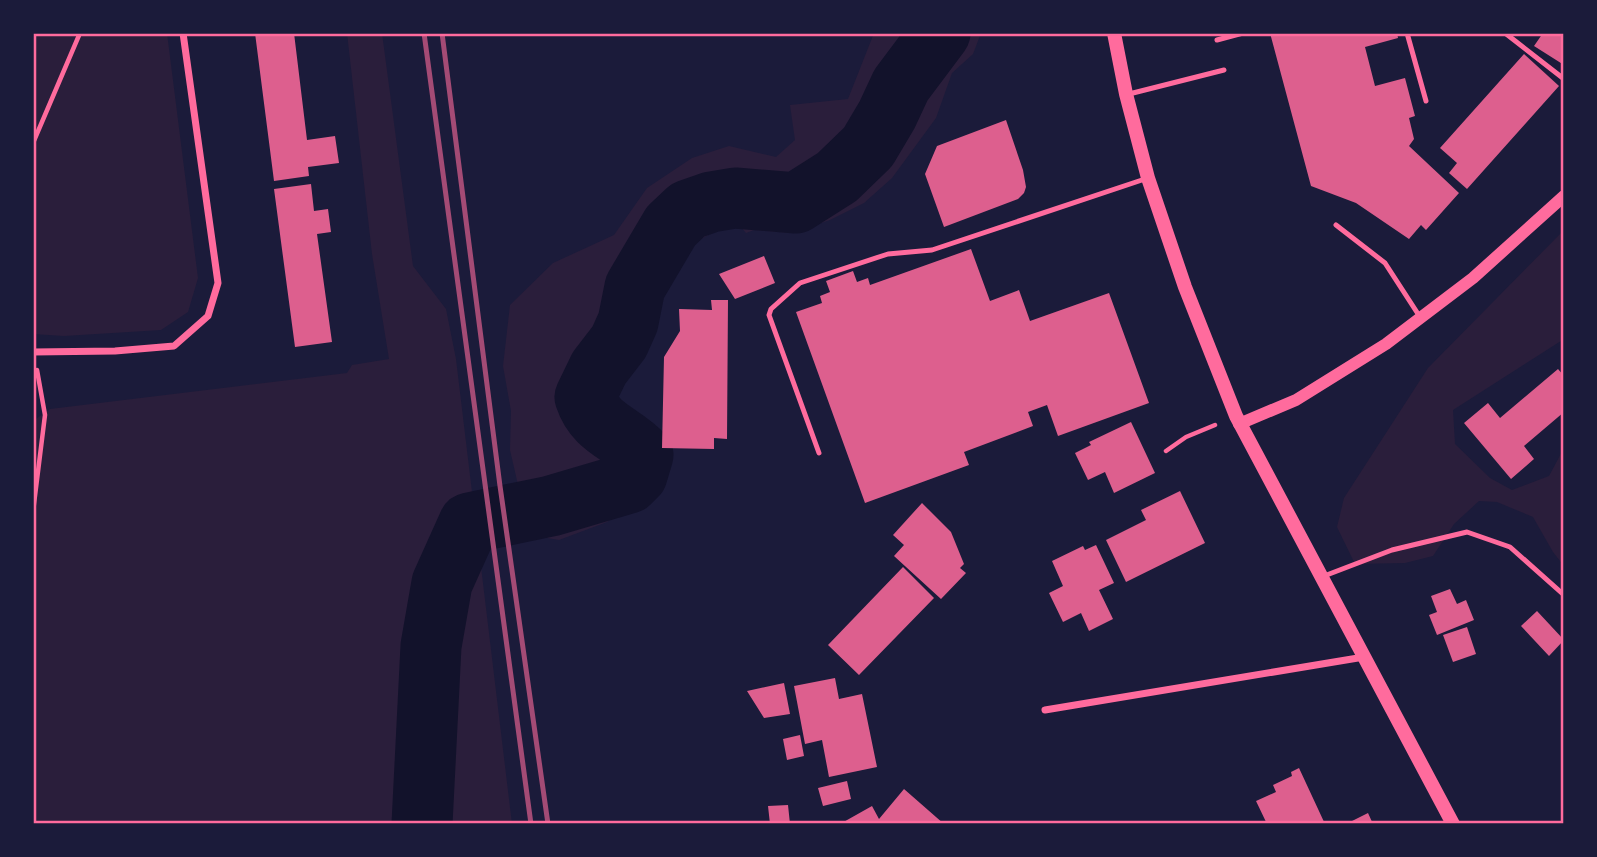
<svg xmlns="http://www.w3.org/2000/svg" width="1597" height="857" font-family="'DM Sans',sans-serif">
	<style>
		.green { fill: #2a1e3b }
		.lines { fill: none; stroke-linecap: round; stroke-linejoin: round }
		.river { stroke: #12122b; stroke-width: 61 }
		.building { fill: #dd5f8e }
		.path { stroke: #ff6b9d; stroke-width: 4.5 }
		.service { stroke: #ff6b9d; stroke-width: 5 }
		.minor { stroke: #ff6b9d; stroke-width: 7 }
		.tertiary { stroke: #ff6b9d; stroke-width: 12 }
		.secondary { stroke: #ff6b9d; stroke-width: 14 }
		.rail { stroke: #a44b75; stroke-width: 5 }
		.neatline { fill: none; stroke: #ff6b9d; stroke-width: 2.5 }
	</style>
	<rect width="100%" height="100%" fill="#1b1b3a"/>
	<path class="green" d="M33 33H167L198 278 188 312 161 330 64 336 33 334Z
		M347 33H382L413 266 446 309 456 359 512 824H33V421L50 409 347 373 352 365 389 359 372 254Z
		M874 33H981L973 54 952 73 936 118 892 178 864 203 830 220 792 233 754 230 746 233 740 226 723 227 692 244 675 245 640 262 631 288 620 309 617 329 593 361 597 384 596 401 605 413 632 430 649 458 645 486 627 508 607 522 559 540 541 537 521 498 510 450 511 411 503 366 510 305 553 263 614 235 647 188 692 158 729 146 776 157 795 140 790 105 848 99Z
		M1564 230V339L1453 410 1455 444 1490 478 1512 490 1549 476 1564 448V566L1553 552 1533 517 1497 502 1479 501 1454 524 1433 556 1405 563 1355 564 1337 527 1344 498 1428 368Z"/>
	<g class="lines">
		<path class="river" d="M422 824 431 646 442 583 469 523 551 506 629 483 637 475 643 455C622 432 596 430 585 397L599 368 619 342 628 322 635 287 671 226 688 210 711 202 735 198 796 203 837 177 868 147 887 115 901 85 940 33"/>
	</g>
	<path class="building" d="M255 33H294L307 140 335 136 339 163 308 167 309 176 274 181Z
		M1270 33H1397L1398 38 1365 47 1375 86 1405 78 1415 116 1409 118 1414 139 1409 146 1459 193 1426 230 1421 225 1409 239 1356 203 1311 186Z
		M1543 33H1564V65L1534 46Z
		M1524 54 1559 86 1467 189 1449 173 1457 163 1440 148Z
		M1006 120 1023 170 1026 187 1024 193 1018 199 944 227 925 174 937 146Z
		M311 184 314 211 328 209 331 232 317 234 332 342 295 347 274 189Z
		M971 249 990 301 1019 290 1030 321 1109 293 1149 403 1058 436 1047 405 1028 412 1033 426 964 452 969 465 865 503 796 312 822 303 820 296 830 292 826 281 853 271 857 282 868 278 870 285Z
		M764 256 775 283 735 299 719 274Z
		M711 300H728L727 439 714 438V449L662 448 664 357 680 331 679 309 712 310Z
		M1558 369 1564 376V412L1524 446 1534 459 1511 479 1464 423 1488 403 1500 418Z
		M1131 422 1155 473 1114 493 1105 472 1088 480 1075 453 1091 445 1089 442Z
		M1180 491 1205 543 1126 582 1106 540 1146 520 1141 510Z
		M922 503 951 532 964 564 960 568 966 573 941 599 894 556 904 545 893 535Z
		M1096 545 1114 583 1099 590 1113 619 1089 631 1081 613 1063 622 1049 593 1063 586 1052 561 1083 546 1085 550Z
		M903 567 934 598 859 675 828 645Z
		M1450 589 1457 604 1466 600 1474 620 1437 635 1429 615 1437 612 1431 596Z
		M1537 611 1564 640 1549 656 1521 626Z
		M1467 627 1476 654 1453 662 1443 635Z
		M835 678 839 699 862 694 877 767 829 777 822 740 805 744 794 686Z
		M784 683 790 714 764 718 747 691Z
		M800 735 804 756 787 760 783 739Z
		M1299 768 1325 824H1267L1256 801 1276 792 1273 785 1292 776 1291 772Z
		M847 781 851 799 823 806 818 788Z
		M904 789 944 824H840L872 806 879 819Z
		M788 805 790 824H770L768 806Z
		M1368 813 1373 824H1346Z"/>
	<g class="lines">
		<path class="path" d="M33 143 80 33
			M1166 451 1186 437 1215 425
			M33 512 45 415 37 370"/>
		<path class="service" d="M1407 33 1426 101
			M1505 33 1564 79
			M1217 40 1243 33
			M1129 94 1224 70
			M1336 225 1385 263 1420 317
			M819 453 769 315 771 309 800 283 888 254 932 250 1148 178
			M1324 576 1392 550 1467 532 1510 547 1564 595"/>
		<path class="minor" d="M33 352 115 351 174 346 208 316 218 283 183 33
			M1045 710 1364 657"/>
		<path class="tertiary" d="M1239 424 1296 400 1386 344 1473 278 1564 196"/>
		<path class="secondary" d="M1114 33 1126 94 1148 178 1185 287 1236 416 1453 824"/>
		<path class="rail" d="M424 33 531 824
			M442 33 500 486 548 824"/>
	</g>
	<rect width="1597" height="857" fill="none" stroke="#1b1b3a" stroke-width="70"/>
	<rect x="35" y="35" width="1527" height="787" class="neatline"/>
</svg>
